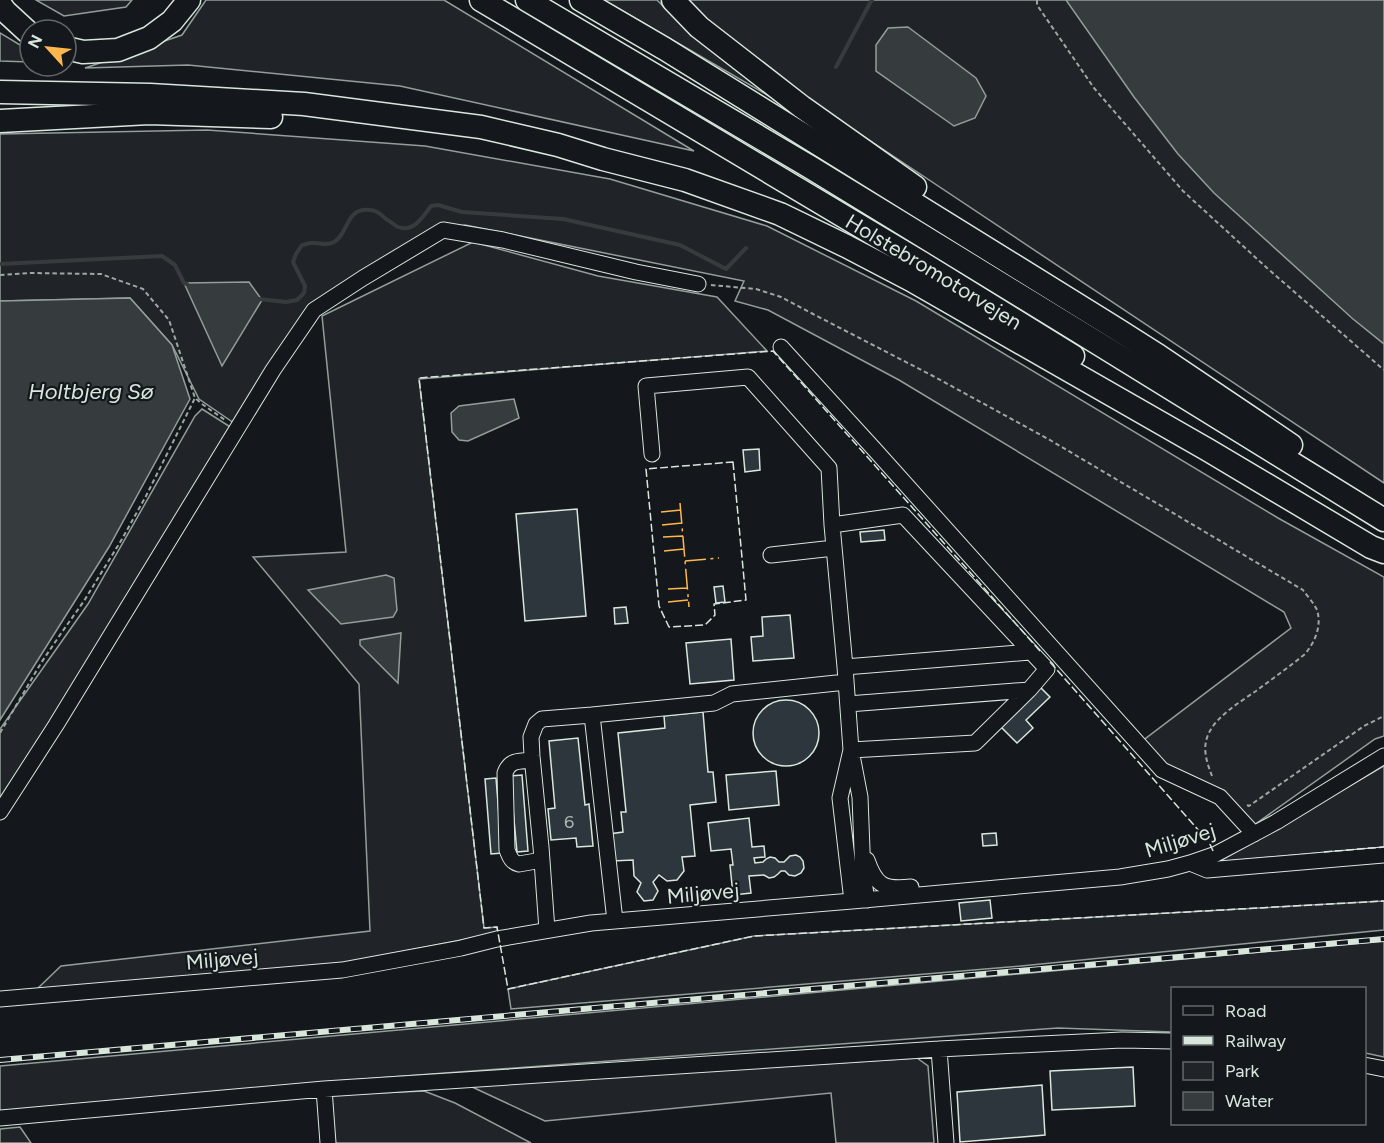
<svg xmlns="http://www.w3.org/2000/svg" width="1384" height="1143" font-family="Figtree,sans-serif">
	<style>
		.green { fill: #202428; stroke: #939e99; stroke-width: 1.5 }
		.water { fill: #363b3e; stroke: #939e99; stroke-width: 1.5 }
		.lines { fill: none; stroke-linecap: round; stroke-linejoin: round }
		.stream { stroke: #363b3e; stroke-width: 4 }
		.building { fill: #2c363c; stroke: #d8e6dc; stroke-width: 1.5 }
		.minor-casing { stroke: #d8e6dc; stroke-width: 17 }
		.highway-casing { stroke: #d8e6dc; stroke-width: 25 }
		.path { stroke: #9da8a2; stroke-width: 2; stroke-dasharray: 4.5 3; stroke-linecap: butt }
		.minor { stroke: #14181c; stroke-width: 15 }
		.highway { stroke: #14181c; stroke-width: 22 }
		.rail-casing { stroke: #d8e6dc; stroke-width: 6 }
		.rail { stroke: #14181c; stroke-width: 4; stroke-dasharray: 11; stroke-linecap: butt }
		.fence { stroke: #d8e6dc; stroke-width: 1.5; stroke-dasharray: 8 3; stroke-linecap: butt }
		.power { stroke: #ffb74d; stroke-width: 1.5; stroke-dasharray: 21 4.5 3 4.5; stroke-linecap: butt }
		.labels { text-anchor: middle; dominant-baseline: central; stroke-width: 4.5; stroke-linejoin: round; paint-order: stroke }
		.number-label { font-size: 18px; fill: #adbab4 }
		.street-label { font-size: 21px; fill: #d8e6dc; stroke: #14181c }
		.water-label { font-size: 22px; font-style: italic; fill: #d8e6dc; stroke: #14181c }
	</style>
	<rect width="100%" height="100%" fill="#14181c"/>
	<path class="green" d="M36 0H132L126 7 64 16Z
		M206 0H444L694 151 400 86 188 65 85 68 182 35Z
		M604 0H657L679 22 769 96Z
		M687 0H1384V483L824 110 701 17Z
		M0 33 30 51V62L0 61Z
		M207 130 425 146 610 179 767 226 916 301 1278 518 1384 577V736L1375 739 1254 825 1162 770 1141 742 1291 628 1284 612 899 380 768 310 735 301 744 281 465 225 443 230 312 306 234 423 199 399 172 345 130 298 0 301V134Z
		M473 242 598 276 717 297 767 351 419 379 484 928 497 927 498 933 343 963 37 989 61 966 370 931 359 684 253 557 346 552 322 316Z
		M202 409 232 428 0 801V729L88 604 195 416Z
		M1384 766V847L1218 862Z
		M1384 901V930L1021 966 511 1009 508 989 754 936Z
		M1384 941V1057L1365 1053 1364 988H1172V1032L1058 1028 323 1082 0 1111V1066Z
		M917 1058 928 1066 934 1143H836L831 1093 545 1121 470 1086Z
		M424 1091 455 1103 531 1143H334L332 1095Z
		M20 1127 31 1143H0V1129Z"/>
	<path class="water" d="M1066 0H1384V344L1353 319 1214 193 1178 154 1134 97Z
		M908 27 976 78 986 96 975 118 954 126 876 71V45L888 28Z
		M249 282 262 300 222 366 184 283Z
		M130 298 172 345 190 399 109 547 0 720V301Z
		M514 399 519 418 468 441 459 440 452 432 451 413 459 406Z
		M386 575 394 578 397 610 393 617 341 624 308 590Z
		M401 633 398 683 360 645V640Z"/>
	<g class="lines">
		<path class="stream" d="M836 67 870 3 872 0
			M0 264 162 256 175 265 184 283 187 284
			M259 299 286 302 297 300 304 293 305 286 293 262 296 254 302 245C305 245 308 243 311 243 319 242 326 247 334 242 349 234 345 207 370 210 375 210 382 215 386 219 390 221 394 225 398 227 413 233 423 217 431 206L438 205 462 212 563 219 680 245 726 269 746 248"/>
	</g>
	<path class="building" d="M759 449 760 470 745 472 743 450Z
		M577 509 586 616 525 621 516 514Z
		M884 530 885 540 861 542 860 532Z
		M723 586 725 602 716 603 714 587Z
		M626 607 628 623 615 624 614 608Z
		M790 615 794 658 753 661 751 637 763 636 762 617Z
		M731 639 734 680 690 684 686 643Z
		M1038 685 1050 697 1026 720 1033 728 1017 743 998 724Z
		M753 733a33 33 0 1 1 66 0a33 33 0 1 1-66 0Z
		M703 712 708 772H713L716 802 690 805 695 856 682 857 684 871 677 880 667 881 659 875 653 882 658 891 653 900 644 901 637 892 641 883 634 876 633 860 612 861 609 834 623 832 621 812H626L618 733 665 728 664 716Z
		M578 738 585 805 589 804 593 846 577 847 576 838 551 840 548 809 555 808 549 741Z
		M776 771 779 805 729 810 726 775Z
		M522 775 528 851 517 852 510 776Z
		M496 778 502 853 491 854 485 779Z
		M749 818 752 847 764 846 765 857 754 858 755 863 763 862 766 859 770 857 775 858 779 862H784L790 856 796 855 800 857 803 861 804 868 801 873 795 876 789 875 785 871H781L778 874 774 877 769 878 764 875 749 876 751 893 733 895 730 865H733L731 849 711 851 708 823Z
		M996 833 997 845 983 846 982 834Z
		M990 900 992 918 961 921 959 903Z
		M1133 1067 1135 1106 1052 1110 1050 1071Z
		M1042 1085 1045 1135 960 1142 957 1092Z"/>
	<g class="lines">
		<defs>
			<path id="minor" d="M781 347 875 450 1162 770 1220 797 1254 834
				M652 454 646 386 748 377 829 468 832 525 845 667 851 750 840 798 852 901
				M832 525 903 515 1047 669 1029 690 975 743 851 750 860 797 863 876 867 900
				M771 555 834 548
				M845 667 1030 652
				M848 704 1029 690
				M592 715 615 921
				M532 760C519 762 510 759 505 773L507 850C510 857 511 862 519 864L542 860
				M0 812 56 725 273 370 314 310 363 278 443 230 503 240 636 272 698 284
				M867 860C876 886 884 890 911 887
				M1190 863 1207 870 1384 855
				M547 930 541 847 532 756 531 737 536 724 542 719 592 715 714 703 732 694 846 682
				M0 999 342 970 461 948 497 939 591 923 852 901 1120 877 1168 869 1190 863 1216 854 1276 822 1384 756
				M939 1049 946 1143
				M1364 1065 1384 1069
				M324 1089 328 1143
				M0 1118 324 1089 939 1049 1122 1040 1172 1041"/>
			<g id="highway">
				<path id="s1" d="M481 0 922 263 1073 356"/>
				<path d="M527 0 810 167 1104 347 1384 520"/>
				<path d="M581 0 665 49 1115 328 1159 356 1291 445"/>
				<path d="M673 0 699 27 802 107 915 187"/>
				<path d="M0 4 5 11 30 34"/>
				<path d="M66 48 83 52 118 50 149 38 172 21 189 0"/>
				<path d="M0 92 150 95 304 104 481 127 558 145 603 159 685 180 780 214 846 246 911 280 1208 450 1371 547 1384 552"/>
				<path d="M0 121 149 113 271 117"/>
			</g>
		</defs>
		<use href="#minor" class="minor-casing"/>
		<use href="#highway" class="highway-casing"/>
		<path class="path" d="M1037 0V5L1094 88 1183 191 1267 268 1384 370
			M0 275 30 273 101 274 143 289 169 320 195 398 202 404 225 420
			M711 285 756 289 781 297 813 314 933 376 1050 440 1303 590C1307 596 1314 603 1317 610 1322 626 1315 642 1305 654 1289 667 1272 679 1256 691 1240 702 1215 717 1208 735 1202 749 1207 763 1212 776
			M0 733 41 663 62 632 84 601 122 539 146 496 195 398
			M1247 805 1249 806 1364 726 1384 716"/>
		<use href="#minor" class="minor"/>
		<use href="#highway" class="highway"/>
		<defs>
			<path id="rail" d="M0 1060 1384 939"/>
		</defs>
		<use href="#rail" class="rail-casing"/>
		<use href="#rail" class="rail"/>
		<path class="fence" d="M733 462 746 600 714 604 715 615 705 625 669 627 659 606 646 469Z
			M1040 651 773 351 419 378 484 928 497 927 508 989 754 936 1384 901
			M1050 662 1209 842 1214 853
			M1324 852 1384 847"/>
		<path class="power" d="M680 503 689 607
			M661 512 681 510
			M662 525 682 523
			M663 537 683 536
			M664 551 684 549
			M685 561 719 558
			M668 589 687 588
			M668 602 688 600"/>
	</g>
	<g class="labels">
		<g class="number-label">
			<text x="569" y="822">6</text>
		</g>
		<g class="street-label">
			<text stroke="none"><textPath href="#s1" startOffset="528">Holstebromotorvejen</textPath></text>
			<text transform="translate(1180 840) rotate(-17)">Miljøvej</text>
			<text transform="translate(703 893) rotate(-5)">Miljøvej</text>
			<text transform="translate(222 959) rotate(-5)">Miljøvej</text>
		</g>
		<g class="water-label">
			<text x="91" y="391">Holtbjerg Sø</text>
		</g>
	</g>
	<rect x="1171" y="987" width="195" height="138" fill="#14181c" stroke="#626a69" stroke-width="1.5"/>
	<rect x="1183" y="1006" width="30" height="9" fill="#14181c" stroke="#626a69" stroke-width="1.5"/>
	<text x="1225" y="1017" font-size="18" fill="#d8e6dc">Road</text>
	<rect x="1183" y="1036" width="30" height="9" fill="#d8e6dc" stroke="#626a69" stroke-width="1.5"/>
	<text x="1225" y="1047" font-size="18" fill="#d8e6dc">Railway</text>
	<rect x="1183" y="1062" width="30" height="18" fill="#202428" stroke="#626a69" stroke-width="1.5"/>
	<text x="1225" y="1077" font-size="18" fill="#d8e6dc">Park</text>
	<rect x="1183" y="1092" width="30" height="18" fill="#363b3e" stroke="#626a69" stroke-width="1.5"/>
	<text x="1225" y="1107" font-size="18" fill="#d8e6dc">Water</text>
	<g transform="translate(48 48) rotate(297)"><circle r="28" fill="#14181c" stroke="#626a69" stroke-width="1.5"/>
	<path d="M0-4.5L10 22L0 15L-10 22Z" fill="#ffb74d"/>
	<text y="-9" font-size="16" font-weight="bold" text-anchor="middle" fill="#d8e6dc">N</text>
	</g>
</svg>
